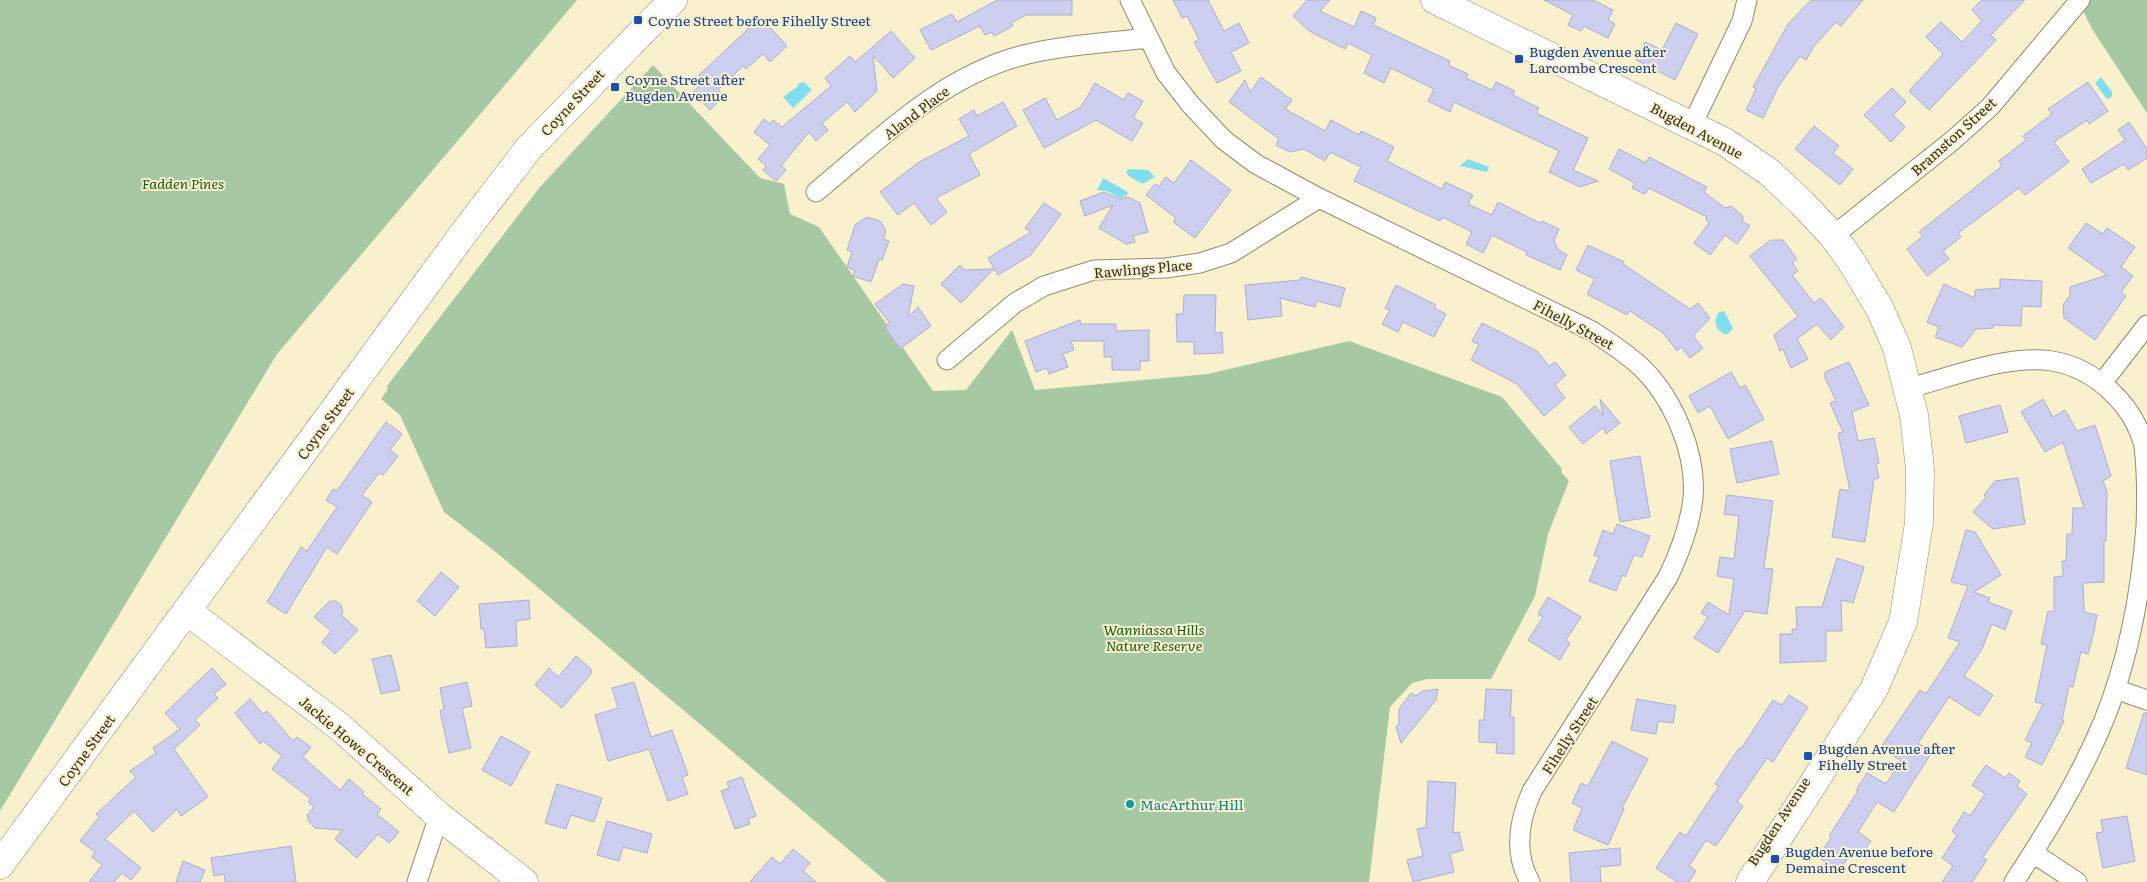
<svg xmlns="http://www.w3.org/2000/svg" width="2147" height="882" font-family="Literata,serif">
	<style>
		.green { fill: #a6c9a3 }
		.water { fill: #80deee }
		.building { fill: #cccff0; stroke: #abaecd }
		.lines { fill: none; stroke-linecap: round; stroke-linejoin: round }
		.street-casing { stroke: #948b6d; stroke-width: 21 }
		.secondary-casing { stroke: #948b6d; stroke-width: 29 }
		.street { stroke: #fff; stroke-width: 19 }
		.secondary { stroke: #fff; stroke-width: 28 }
		.transit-dot { fill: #1a4fb4; stroke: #f9f0ce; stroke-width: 2 }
		.culture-dot { fill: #0f9aa8; stroke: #f9f0ce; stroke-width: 2 }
		.labels { text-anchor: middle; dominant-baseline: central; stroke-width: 4; stroke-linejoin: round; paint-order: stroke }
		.transit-label { font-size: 14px; fill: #164399; stroke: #f9f0ce; text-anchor: start }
		.street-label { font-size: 14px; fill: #353125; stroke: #f9f0ce }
		.park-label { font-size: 14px; font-style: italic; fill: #175e1a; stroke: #f9f0ce }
		.culture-label { font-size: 14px; fill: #0d838f; stroke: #f9f0ce; text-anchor: start }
	</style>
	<rect width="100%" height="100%" fill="#f9f0ce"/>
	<path class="green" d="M0 0H577L277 354 0 811Z
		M2078 0H2147V113L2092 29Z
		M653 65 760 178 784 184 790 214 819 227 933 391 966 390 1012 330 1035 390 1208 374 1349 341 1502 397 1562 469 1561 472 1569 481 1548 534 1535 596 1491 679H1427L1412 683 1390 707 1369 882H887L497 553 444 512 400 415 381 399 388 389 387 386 540 187Z"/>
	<path class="water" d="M2101 77 2112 92V97L2107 99 2095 83Z
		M804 82 812 90 793 108 783 97 797 87 799 83Z
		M1468 159 1489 167 1487 172 1460 166Z
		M1129 169 1148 170 1155 177C1142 183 1146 187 1132 178 1126 173 1130 179 1126 172Z
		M1103 178 1128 192 1127 195 1120 198 1107 191 1097 190Z
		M1724 311 1733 328 1728 334H1724C1715 329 1713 321 1719 312Z"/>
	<path class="building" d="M997 0H1072V15H1026L1011 23 1013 26 994 36 992 32 985 35 980 26 931 50 920 30 952 14 957 22Z
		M1173 0H1208L1224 31 1239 23 1249 43 1231 52 1241 71 1217 83 1194 42 1199 39 1187 16 1182 18Z
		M1307 0H1330L1320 11 1354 27 1361 11 1376 18 1373 25 1450 61 1448 65 1468 74 1466 78 1492 90 1496 82 1515 91 1513 95 1539 108 1536 113 1588 138 1573 170 1598 181 1580 187 1549 172 1559 151 1454 102 1450 112 1428 101 1434 89 1391 68 1384 83 1364 73 1372 55 1348 43 1345 49 1309 31 1293 16Z
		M1544 0H1593L1613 10 1608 20 1615 24 1608 38 1584 26 1581 31 1568 25 1573 15Z
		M1811 0H1863L1841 26 1836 22 1814 46 1806 60 1800 56 1778 87 1763 118 1746 110 1756 89 1753 87 1788 24Z
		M1982 0H2025L1991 35 1996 40 1929 110 1909 91 1943 54 1926 37 1941 22 1962 42 1982 21 1972 10Z
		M761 17 787 46 770 62 763 54 746 69 743 66 718 90 724 96 710 110 693 92 705 80 699 75Z
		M1676 23 1698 34 1675 80 1636 60 1645 42 1662 50Z
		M891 31 915 58 893 78 873 55 877 91 855 112 847 102 822 123 828 130 816 141 809 132 781 166 786 170 776 181 763 170 766 166 758 159 770 145 754 132 764 119 770 124 773 120 782 127 831 86 825 78 850 56 855 62Z
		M1261 77 1292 100 1285 109 1325 131 1331 120 1359 135 1361 131 1394 147 1387 161 1442 189 1445 182 1473 195 1468 204 1492 215 1498 202 1540 223 1542 221 1559 229 1554 240 1558 250 1567 255 1560 270 1526 255 1527 252 1492 235 1483 253 1466 244 1472 232 1442 217 1440 221 1354 181 1361 167 1330 152 1325 161 1304 149 1290 152 1276 145 1279 139 1229 102 1245 80 1250 92Z
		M2088 82 2108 111 2089 124 2087 120 2054 142 2069 162 2025 195 2019 188 1958 233 1961 237 1943 251 1949 259 1927 276 1907 249 1923 236 1919 232 2002 166 1999 161 2026 140 2023 136 2052 114 2048 109Z
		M1095 83 1124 100 1128 93 1143 101 1133 118 1143 123 1132 141 1096 120 1044 148 1023 110 1045 98 1057 120 1081 107Z
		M1892 88 1906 102 1893 115 1905 127 1891 142 1864 115Z
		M1003 102 1017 126 969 154 980 175 936 198 947 212 931 225 914 203 898 215 880 192 919 162 969 136 959 119 974 110 977 116Z
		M2129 122 2147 149V158L2128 170 2124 164 2091 183 2082 169 2125 140 2118 130Z
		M1814 126 1839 146 1833 153 1853 169 1840 185 1795 149Z
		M1619 149 1646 163 1649 157 1707 187 1704 192 1725 208 1731 206 1743 216 1742 221 1750 226 1737 244 1725 235 1710 255 1694 243 1709 223 1706 220 1707 217 1649 188 1645 194 1632 188 1635 183 1609 169Z
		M1191 160 1231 190 1195 238 1173 222 1176 218 1146 195 1155 184 1159 186 1166 177 1174 183Z
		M1104 192 1120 199 1128 197 1140 203 1148 232 1133 236 1135 242 1126 244 1099 228 1113 205 1085 216 1080 201Z
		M1044 203 1061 214 1031 255 998 275 988 258 1031 232 1025 228Z
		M867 217 880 221 886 231 883 239 889 241 882 260 879 259 871 282 853 276 855 270 847 267 852 252 847 250 855 225Z
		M2086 223 2103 234 2107 228 2135 247 2121 267 2133 276 2121 292 2126 296 2095 340 2064 318 2063 305 2070 295V287L2107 275 2068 248Z
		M1771 240H1783L1797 259 1792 263 1798 271 1792 275 1814 303 1821 298 1844 327 1831 340 1817 324 1797 339 1808 359 1791 368 1783 349 1780 351 1774 335 1798 316 1750 256Z
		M1588 245 1624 262 1623 264 1690 309 1698 303 1710 318 1693 336 1703 348 1690 358 1681 347 1677 351 1663 333 1630 311 1627 315 1587 294 1595 279 1576 270Z
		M960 265 965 270 994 269 961 303 941 284Z
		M1301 277 1345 288 1340 307 1317 301 1315 307 1280 298 1282 316 1248 320 1245 285 1300 280Z
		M2000 279 2042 281 2041 307 2022 306 2021 326 1993 325V328L1976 329 1962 347 1935 337 1939 327 1927 322 1944 284 1975 298V290L2000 288Z
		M903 284 914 286 908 317 918 307 931 326 900 349 885 328 889 322 875 304Z
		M1396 285 1436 305 1434 308 1446 314 1434 337 1403 322 1398 332 1382 324 1390 310 1385 308Z
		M1184 295H1216L1215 333 1222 332 1223 353 1194 354V342H1177L1176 314H1183Z
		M1080 320 1081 324H1116V331L1149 330V361H1140V370H1112V357H1104V341H1071L1074 350 1063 354 1068 367 1049 374 1047 368 1036 372 1025 341Z
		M1482 323 1537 351 1549 366 1555 362 1566 375 1555 385 1565 398 1544 416 1517 384 1471 360 1479 345 1472 341Z
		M1849 362 1869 405 1852 412 1858 441 1874 438 1879 463 1876 464 1879 478 1874 479 1865 542 1832 537 1840 489 1850 491 1838 433 1843 432 1830 403 1836 401 1825 378V372Z
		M1731 372 1740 388 1745 385 1764 419 1728 439 1710 406 1698 413 1689 396Z
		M1600 399 1620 423 1606 434 1604 427 1583 444 1569 427 1595 406 1603 415Z
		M2043 399 2053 417 2065 410 2077 431 2095 425 2111 476 2103 481 2107 492 2106 541H2104V582L2083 583 2084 612 2097 615 2094 631 2088 654 2081 652 2073 687 2069 686 2062 720 2064 721 2042 765 2025 757 2032 743 2025 740 2043 704 2035 702 2047 645 2041 644 2048 611 2054 612V577L2063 576 2062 561H2066L2067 534H2072L2073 508H2084L2063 442 2045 452 2021 412Z
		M2000 405 2008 432 1966 443 1959 416Z
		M386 422 402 434 390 450 398 456 383 475 379 473 362 495 372 502 337 554 327 547 286 614 267 602 301 547 307 551 337 507 326 500 333 489 337 491Z
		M1772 441 1779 474 1737 483 1730 449Z
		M1640 456 1650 517 1620 522 1610 461Z
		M2018 478 2025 524 1993 529 1973 512 1986 497 1984 495 1995 481Z
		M1727 495 1773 501 1764 568 1773 569 1767 614 1745 611 1718 653 1694 638 1708 617 1701 613 1708 602 1729 615 1734 579 1717 576 1720 557 1734 559 1739 516 1724 514Z
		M1617 524 1650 536 1642 557 1634 555 1625 577 1622 575 1616 591 1589 581 1599 557 1594 555 1603 530 1613 534Z
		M1966 530 1975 532 2001 575 1974 592 1990 598 1988 602 2012 611 2005 630 1992 624 1982 649 1964 676 1993 695 1979 716 1949 697 1918 743 1932 752 1904 796 1894 812 1877 802 1858 832 1871 841 1861 855 1853 850 1839 871 1818 857 1831 838 1829 836 1858 791 1856 790 1867 773 1886 784 1901 761 1881 747 1920 690 1926 694 1960 642 1948 638 1968 586 1951 582Z
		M1837 558 1864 567 1853 603 1841 600 1842 631H1826V661L1780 663V634H1792V629H1797L1796 607H1822Z
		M441 572 459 587 435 616 417 601Z
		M1548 597 1581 617 1566 640 1570 643 1560 660 1528 640 1543 617 1538 614Z
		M529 600 530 619 516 621 517 646 486 648 484 629H481L479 604Z
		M330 601H336L341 605 343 613 341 615 358 630 335 654 322 642 331 631 314 617Z
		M391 655 400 690 381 694 372 659Z
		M576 656 591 669V674L562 708 535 685 549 668 558 677Z
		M212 668 226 684 214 694 218 698 195 720 200 725 174 749 208 797 181 816 177 809 153 832 134 811 105 839 141 868 131 880 122 873 114 882H89L102 865 92 857 95 852 80 841 99 817 96 814 136 777 130 771 156 753 153 748 180 729 165 713Z
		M467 682 472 706 462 708 471 748 449 753 440 711 444 709 440 688Z
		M634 682 651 737 672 730 688 775 682 777 688 794 668 801 649 749 608 761 595 715 618 708 612 688Z
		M1438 689 1436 700 1401 743 1396 727 1399 724V709L1411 693 1415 696 1423 691Z
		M1486 689 1512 690 1510 717H1514V754L1496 753 1497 743 1479 742V720H1484Z
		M1789 695 1808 707 1773 762 1767 758 1737 802 1743 806 1716 846 1706 840 1689 866 1696 871 1689 882H1677L1656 868 1680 832 1686 836 1719 786 1715 784 1739 748 1741 749 1773 700 1782 705Z
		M250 699 263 714 267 711 293 741 297 737 311 747 303 757 340 790 349 779 364 792 362 794 381 809 377 814 399 832 389 843 378 834 357 858 335 839 342 830 315 828 309 822 307 815 314 807 308 802 311 799 272 769 282 756 263 741 260 744 235 713Z
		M1637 699 1676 706 1673 723 1658 721 1656 734 1631 730Z
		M2144 713H2147V775L2126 768Z
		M501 736 530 752 511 786 482 770Z
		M1612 741 1648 759 1622 808 1624 809 1608 845 1573 830 1582 808 1572 803 1581 783 1588 786Z
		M1986 765 2005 778 2009 773 2020 781 2017 786 2027 794 1983 857 1987 860 1972 882H1942L1953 866 1942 858 1957 835 1952 831 1964 812 1970 816 1985 794 1972 785Z
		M742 777 756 816 748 819 750 824 735 829 721 791 729 788 727 782Z
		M1428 781 1456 783 1453 833 1459 832 1463 850 1450 854 1454 872 1413 882 1407 860 1423 856 1417 829 1426 827Z
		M557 784 602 798 594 822 571 815 566 829 545 823Z
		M2127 816 2135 861 2103 868 2096 833 2103 832 2101 820Z
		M607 821 652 834 647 853 623 847 619 861 597 855Z
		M291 846 296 882H225L224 874 214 876 211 858Z
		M1620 848 1621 865 1600 867 1601 882H1571L1569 853Z
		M793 849 810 863 803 871 816 882H750L772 857 780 864Z
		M183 861 205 870 200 882H176Z"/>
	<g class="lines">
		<defs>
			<path id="street" d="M1130 0 1166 73 1191 105 1224 140 1256 164 1319 198 1592 331C1609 342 1626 353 1641 367 1673 398 1697 453 1693 498 1690 526 1680 552 1668 577L1532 791C1519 820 1513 852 1530 882
				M1692 125 1742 21 1747 0
				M816 192C879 140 939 78 1020 56 1061 45 1106 43 1148 38
				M1833 236 1952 141 1990 107 2080 0
				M947 360 1015 303 1044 286 1094 270 1166 268 1200 263 1231 253 1319 198
				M2102 383 2147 325
				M1909 388C1952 377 2008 354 2052 361 2095 368 2134 405 2144 446 2147 472 2147 500 2146 526 2141 592 2129 658 2104 720 2080 778 2048 830 2014 882
				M2115 689 2147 700
				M2033 853 2077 882
				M417 882 439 816"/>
			<path id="secondary" d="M1435 0 1725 142 1769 172 1802 203 1833 236 1851 261 1880 309 1897 348 1914 415 1920 469 1919 523 1903 622 1874 689 1750 882
				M187 611 340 727 439 816 524 882
				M0 865 463 234 528 149 673 0"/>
		</defs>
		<use href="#street" class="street-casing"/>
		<use href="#secondary" class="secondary-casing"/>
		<use href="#street" class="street"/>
		<use href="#secondary" class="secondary"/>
	</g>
	<g class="transit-dot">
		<rect x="633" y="15" width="10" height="10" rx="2.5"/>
		<rect x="1514" y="54" width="10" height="10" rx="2.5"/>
		<rect x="610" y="82" width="10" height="10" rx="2.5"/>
		<rect x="1803" y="751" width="10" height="10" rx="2.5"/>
		<rect x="1770" y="854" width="10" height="10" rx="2.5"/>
	</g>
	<circle class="culture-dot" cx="1130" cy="804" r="5"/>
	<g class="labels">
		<g class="transit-label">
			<text x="648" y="20">Coyne Street before Fihelly Street</text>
			<text x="1529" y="51">Bugden Avenue after<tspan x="1529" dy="16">Larcombe Crescent</tspan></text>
			<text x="625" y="79">Coyne Street after<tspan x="625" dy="16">Bugden Avenue</tspan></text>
			<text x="1818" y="748">Bugden Avenue after<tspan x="1818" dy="16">Fihelly Street</tspan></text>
			<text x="1785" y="851">Bugden Avenue before<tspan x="1785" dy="16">Demaine Crescent</tspan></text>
		</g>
		<g class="street-label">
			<text transform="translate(572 102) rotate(-47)">Coyne Street</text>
			<text transform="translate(916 112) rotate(-37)">Aland Place</text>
			<text transform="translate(1697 130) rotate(28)">Bugden Avenue</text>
			<text transform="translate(1953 136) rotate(-42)">Bramston Street</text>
			<text transform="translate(1143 268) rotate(-5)">Rawlings Place</text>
			<text transform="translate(1574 324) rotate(28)">Fihelly Street</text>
			<text transform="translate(325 423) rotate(-54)">Coyne Street</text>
			<text transform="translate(1569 735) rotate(-57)">Fihelly Street</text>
			<text transform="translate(357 745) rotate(40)">Jackie Howe Crescent</text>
			<text transform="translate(86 750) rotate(-54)">Coyne Street</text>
			<text transform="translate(1778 821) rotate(-57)">Bugden Avenue</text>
		</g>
		<g class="park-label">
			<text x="183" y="183">Fadden Pines</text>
			<text x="1154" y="629">Wanniassa Hills<tspan x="1154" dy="16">Nature Reserve</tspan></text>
		</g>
		<g class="culture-label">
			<text x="1140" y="804">MacArthur Hill</text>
		</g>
	</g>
</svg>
